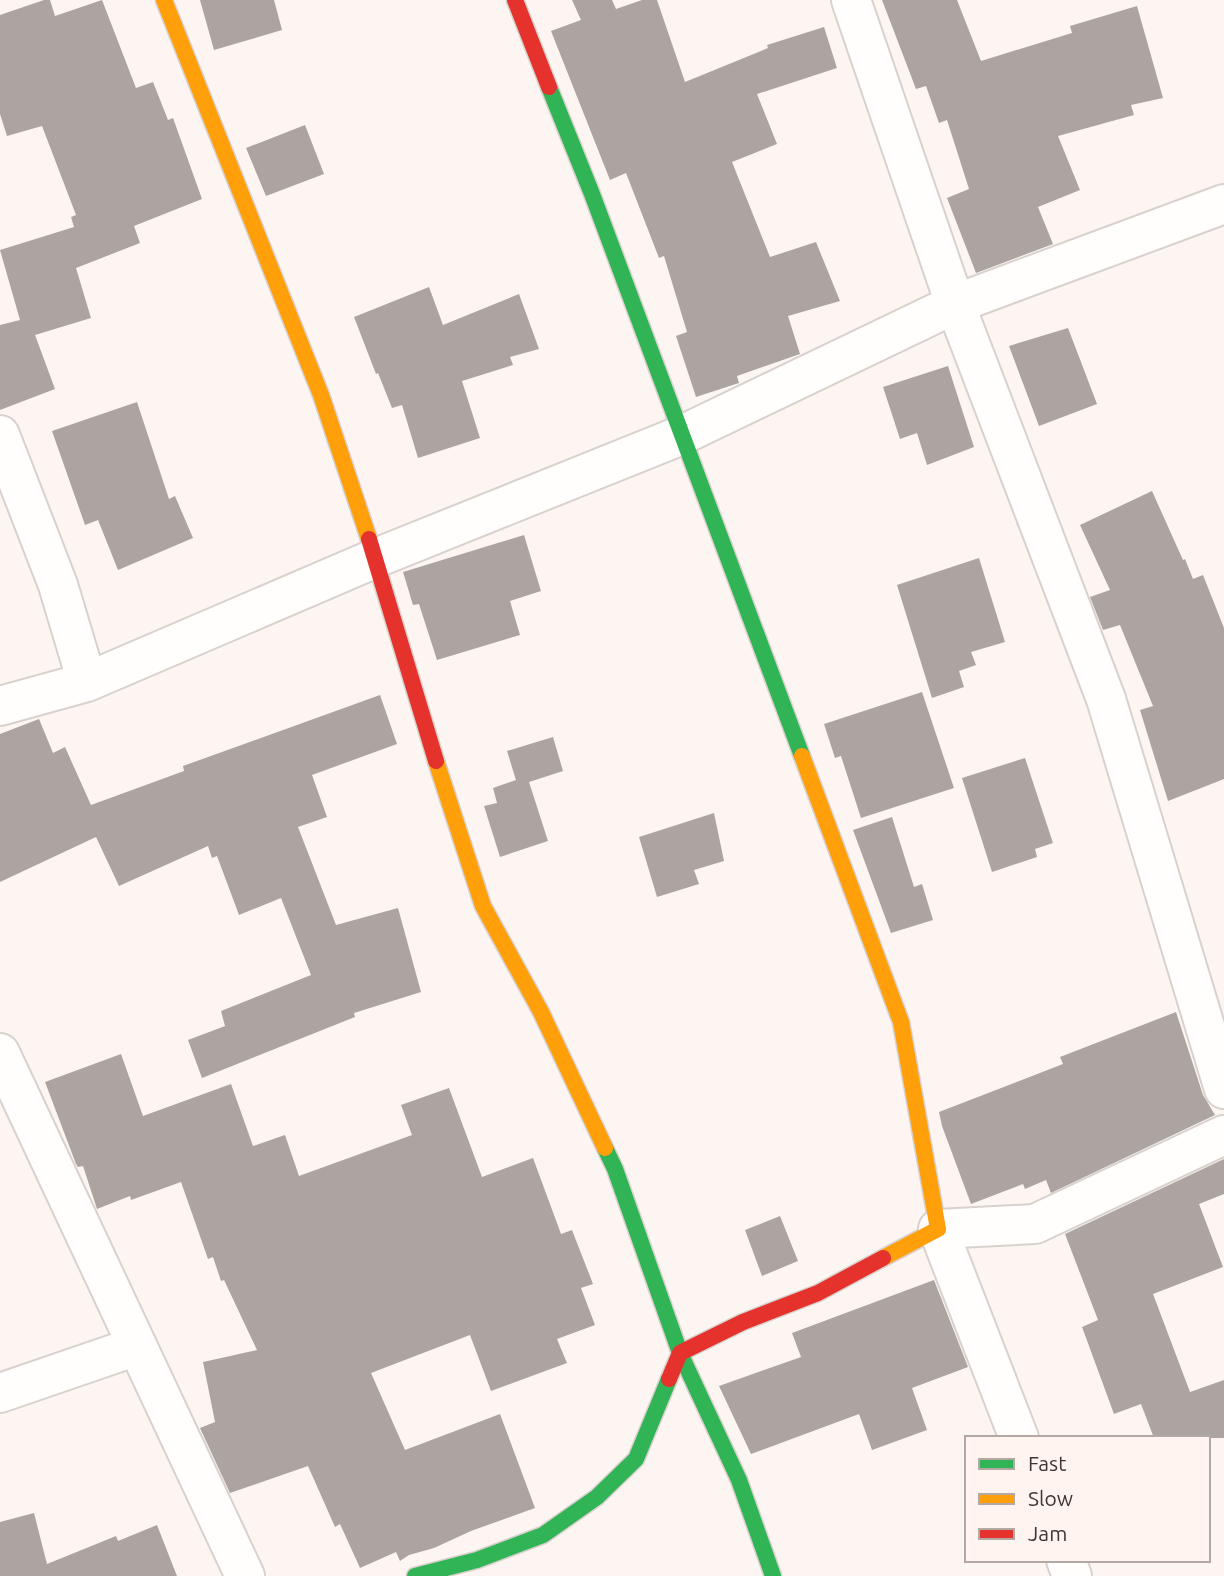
<svg xmlns="http://www.w3.org/2000/svg" width="1224" height="1576" font-family="Ubuntu,sans-serif">
	<style>
		.building { fill: #aca4a1 }
		.lines { fill: none; stroke-linecap: round; stroke-linejoin: round }
		.street-casing { stroke: #d9d1cd; stroke-width: 42 }
		.fast-casing { stroke: #d9d1cd; stroke-width: 19 }
		.slow-casing { stroke: #d9d1cd; stroke-width: 19 }
		.jam-casing { stroke: #d9d1cd; stroke-width: 19 }
		.street { stroke: #fffefd; stroke-width: 38 }
		.fast { stroke: #30b455; stroke-width: 16 }
		.slow { stroke: #ff9f0a; stroke-width: 16 }
		.jam { stroke: #e5322d; stroke-width: 16 }
	</style>
	<rect width="100%" height="100%" fill="#fcf5f2"/>
	<path class="building" d="M44 0H50L55 16 102 0 136 88 153 82 168 120 173 118 202 199 134 226 140 243 76 268 91 318 35 335 55 389 0 410V325L20 320 0 250 74 227 71 217 76 215 42 126 7 136 0 114V15Z
		M200 0H274L282 30 214 50Z
		M572 0H612L616 9 642 0H657L685 82 768 48 767 45 824 27 837 68 757 94 777 144 732 162 770 257 816 242 840 301 788 316 800 354 737 376 739 383 696 397 676 336 687 332 664 256 659 258 626 173 610 180 551 31 581 20Z
		M882 0H957L981 61 1072 33 1070 26 1137 6 1163 98 1131 105 1134 115 1058 136 1080 190 1038 207 1053 244 976 273 947 198 969 189 947 120 939 123 926 86 916 89Z
		M305 125 324 174 266 196 246 148Z
		M429 287 443 325 519 294 539 349 510 357 513 365 462 381 480 438 418 458 402 405 392 408 378 373 376 374 354 317Z
		M1068 328 1097 404 1039 426 1009 346Z
		M948 366 974 447 927 465 917 433 900 439 883 387Z
		M137 402 169 499 175 496 193 538 118 570 98 520 85 525 52 431Z
		M1152 491 1183 560 1185 559 1193 579 1203 575 1224 628V779L1168 801 1140 710 1153 706 1120 625 1103 630 1090 597 1110 590 1080 525Z
		M524 535 541 591 510 601 520 635 437 660 419 604 413 605 403 572Z
		M979 558 1005 642 971 652 976 665 959 671 964 687 932 698 897 585Z
		M922 692 954 788 861 818 841 756 835 758 824 724Z
		M380 695 397 744 312 775 327 817 298 827 336 925 398 908 421 992 354 1013 355 1017 202 1078 188 1040 225 1026 221 1011 311 975 281 898 239 915 217 856 212 858 208 846 119 886 96 837 0 882V734L39 719 53 753 65 747 91 805 184 771 183 766Z
		M553 737 563 771 529 782 548 841 500 857 484 806 497 803 493 788 516 780 507 751Z
		M1025 758 1053 843 1035 849 1037 857 992 872 962 778Z
		M714 813 724 861 694 870 699 884 657 897 639 837Z
		M892 817 914 887 922 884 933 920 891 933 853 830Z
		M1176 1012 1203 1095 1215 1115 1051 1193 1046 1180 1025 1189 1023 1184 971 1204 942 1126 939 1112 1063 1064 1060 1057Z
		M121 1054 143 1116 231 1084 253 1146 285 1135 299 1176 412 1135 401 1105 449 1088 482 1177 533 1158 561 1234 572 1230 593 1284 581 1288 595 1325 557 1339 567 1363 491 1391 470 1335 371 1373 405 1450 500 1414 535 1508 471 1531 434 1548 409 1555 400 1561 396 1552 360 1568 340 1524 335 1527 308 1466 230 1493 200 1428 215 1422 203 1362 257 1350 224 1280 221 1281 213 1257 208 1259 181 1182 131 1200 130 1196 97 1209 83 1166 78 1167 76 1164 45 1082Z
		M1224 1159V1194L1199 1204 1223 1267 1153 1294 1190 1392 1224 1380V1438H1154L1141 1404 1114 1414 1082 1327 1098 1320 1065 1234Z
		M780 1216 798 1261 762 1276 745 1230Z
		M934 1280 968 1367 912 1388 927 1430 872 1450 859 1414 751 1454 719 1386 801 1357 792 1333Z
		M34 1513 47 1564 116 1536 118 1541 157 1525 177 1576H0V1522Z"/>
	<g class="lines">
		<defs>
			<path id="street" d="M851 0 955 304 1106 699 1224 1089
				M0 435 58 585 87 682 0 706
				M87 682 376 558 682 435 955 304 1224 204
				M0 1053 245 1576
				M0 1393 137 1346
				M1019 1438 938 1229 1035 1224 1224 1135
				M1066 1560 1072 1576"/>
			<path id="fast" d="M549 87 592 194 802 756
				M605 1148 615 1169 680 1353 739 1480 773 1576
				M415 1576 477 1560 543 1535 597 1497 636 1459 669 1379"/>
			<path id="slow" d="M164 0 321 395 369 539
				M802 756 901 1022 938 1229 883 1258
				M436 761 483 906 541 1012 605 1148"/>
			<path id="jam" d="M515 0 549 87
				M369 539 436 761
				M669 1379 680 1353 743 1322 818 1293 883 1258"/>
		</defs>
		<use href="#street" class="street-casing"/>
		<use href="#fast" class="fast-casing"/>
		<use href="#slow" class="slow-casing"/>
		<use href="#jam" class="jam-casing"/>
		<use href="#street" class="street"/>
		<use href="#fast" class="fast"/>
		<use href="#slow" class="slow"/>
		<use href="#jam" class="jam"/>
	</g>
	<rect x="965" y="1436" width="245" height="126" fill="#fff4ef" stroke="#b3a8a3" stroke-width="2"/>
	<rect x="979" y="1459" width="35" height="10" fill="#30b455" stroke="#b3a8a3" stroke-width="2"/>
	<text x="1028" y="1471" font-size="21" fill="#413732">Fast</text>
	<rect x="979" y="1494" width="35" height="10" fill="#ff9f0a" stroke="#b3a8a3" stroke-width="2"/>
	<text x="1028" y="1506" font-size="21" fill="#413732">Slow</text>
	<rect x="979" y="1529" width="35" height="10" fill="#e5322d" stroke="#b3a8a3" stroke-width="2"/>
	<text x="1028" y="1541" font-size="21" fill="#413732">Jam</text>
</svg>
